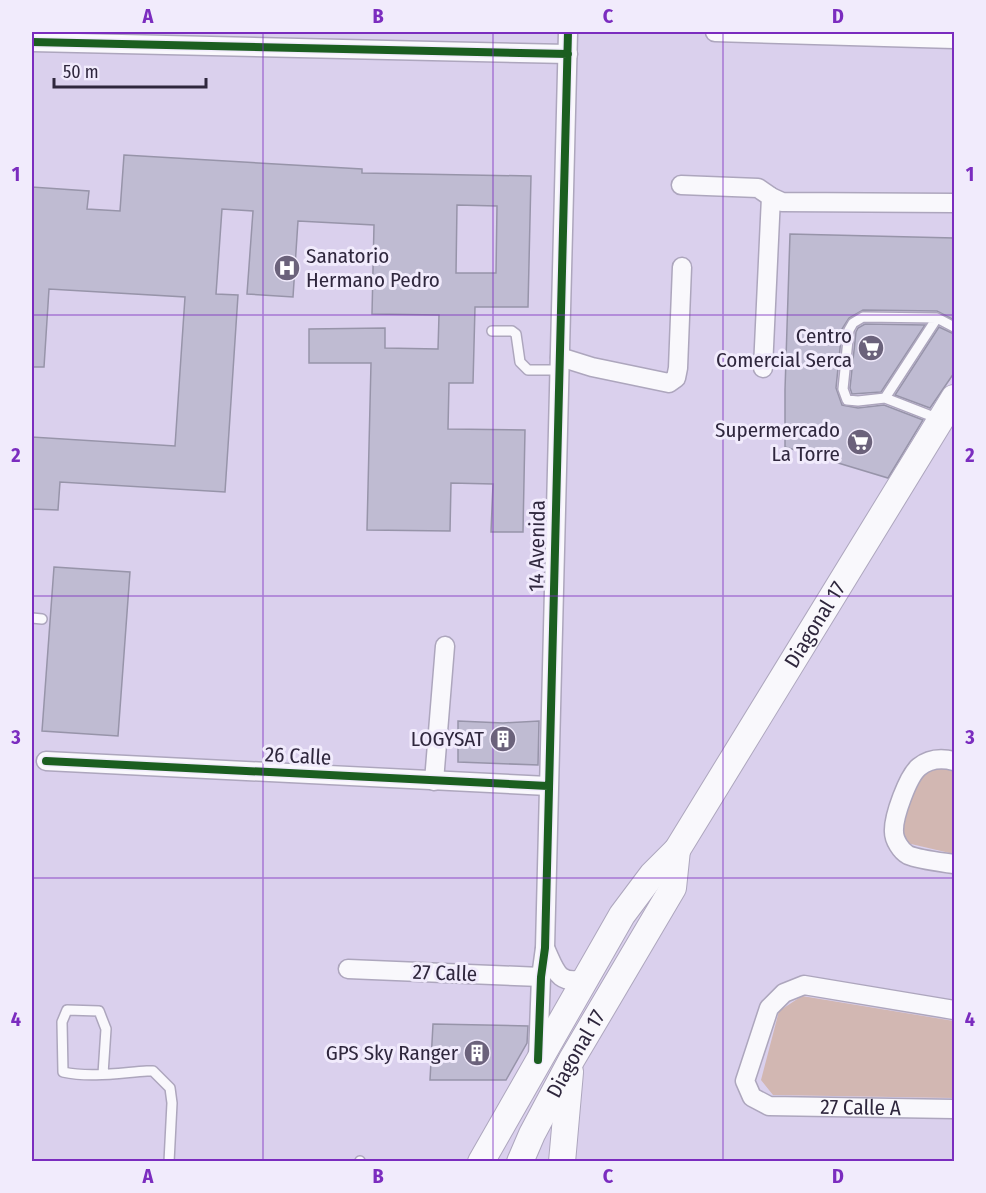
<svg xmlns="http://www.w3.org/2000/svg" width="986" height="1193" font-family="'Fira Sans Condensed',sans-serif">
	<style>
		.green { fill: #d2b7b2 }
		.building { fill: #bfbbd2; stroke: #9794a9; stroke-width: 1.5; fill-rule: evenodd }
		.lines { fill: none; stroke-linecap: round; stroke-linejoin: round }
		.lane-casing { stroke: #ada6bd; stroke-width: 12 }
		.street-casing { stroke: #ada6bd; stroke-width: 21 }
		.secondary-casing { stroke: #ada6bd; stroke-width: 28 }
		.lane { stroke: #f9f8fc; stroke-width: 9 }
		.street { stroke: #f9f8fc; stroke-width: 18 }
		.secondary { stroke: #f9f8fc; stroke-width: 26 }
		.cycleway-casing { stroke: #f1ebfc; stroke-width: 11 }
		.cycleway { stroke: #1b5e20; stroke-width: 8 }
		.grid { fill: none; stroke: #7b2cbf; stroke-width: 1.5; stroke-opacity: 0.55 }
		.labels { text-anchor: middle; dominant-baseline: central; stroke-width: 6; stroke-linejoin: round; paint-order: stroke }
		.poi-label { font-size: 21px; fill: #2f273d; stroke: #f1ebfc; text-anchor: end }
		.street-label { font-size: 21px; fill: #2f273d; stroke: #f1ebfc }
		.neatline { fill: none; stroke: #7b2cbf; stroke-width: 2 }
		.grid-label { font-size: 20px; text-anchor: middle; font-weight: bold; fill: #7b2cbf }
	</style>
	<rect width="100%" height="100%" fill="#dad0ed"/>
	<path class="green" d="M921 762 954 770V854L894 840Z
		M802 996 954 1021V1098L773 1095 761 1080 779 1011Z"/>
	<path class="building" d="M124 155 362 169V173L531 176 528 307H475L473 383H449L448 429 525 430 523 532H491L493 484 451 483 450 531 367 530 371 363H309V329L385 328V348L438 349 439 315 372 314 374 225 298 221 293 297 247 294 253 211 222 209 216 294 238 295 225 492 60 482 58 510 32 509V437L175 446 185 297 49 289 44 367H32V187L89 191 87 209 120 211ZM457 205 497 206 496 273H456Z
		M790 234 954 238V320L937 311 863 310 849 318 842 329 836 388 842 405 858 408 884 405 923 420 888 478 785 447V390Z
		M865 324 925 325 881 392 852 394 850 388 856 332 858 328Z
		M939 327 954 334V373L930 408 895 395Z
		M54 567 130 572 118 736 42 731Z
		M458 721 503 723 539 721 538 765 458 762Z
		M433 1024 528 1026 527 1043 506 1080H430Z"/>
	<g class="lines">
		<defs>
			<path id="lane" d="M492 331H512L516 334 520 362 528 370H559
				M885 398 937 318
				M939 419 885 398 858 401 847 400 843 389 849 330 853 323 863 317 937 318 954 327
				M32 618 42 619
				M103 1074 106 1029 99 1011 67 1010 62 1022 63 1072C90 1078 119 1073 147 1071H153L170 1088 172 1103 169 1162
				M360 1161V1162"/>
			<g id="street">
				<path d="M715 32 954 39"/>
				<path d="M32 42 568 54"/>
				<path d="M681 185 758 188 771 197 782 202 954 203"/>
				<path d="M560 357 592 367 669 383 676 378 678 368 682 267"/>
				<path d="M763 368 771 197"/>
				<path d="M46 761 548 786"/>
				<path d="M954 761C942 758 930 758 919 767 908 776 893 817 894 832 894 840 901 851 908 855 920 860 941 862 954 864"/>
				<path d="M434 781 445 646"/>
				<path d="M545 948C556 971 557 985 585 979"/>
				<path d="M348 969 541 977"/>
				<path id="s1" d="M954 1010 804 985 784 993 769 1008 745 1081 752 1097 769 1106 954 1109"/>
				<path d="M538 1058 541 977 545 948 568 32"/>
			</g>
			<g id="secondary">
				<path id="s2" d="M481 1162 622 915 652 875 677 850 954 398"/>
				<path id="s3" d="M520 1162 532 1134 572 1059 673 888 677 850"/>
				<path d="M562 1162 570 1072"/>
			</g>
		</defs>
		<use href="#lane" class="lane-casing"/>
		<use href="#street" class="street-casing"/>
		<use href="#secondary" class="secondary-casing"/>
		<use href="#lane" class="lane"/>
		<use href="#street" class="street"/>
		<use href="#secondary" class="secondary"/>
		<defs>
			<path id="cycleway" d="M32 42 568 54
				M46 761 548 786
				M538 1060 541 977 545 948 568 32"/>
		</defs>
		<use href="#cycleway" class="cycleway-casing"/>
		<use href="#cycleway" class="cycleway"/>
	</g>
	<path class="grid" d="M263 32V1162M493 32V1162M723 32V1162M32 315H954M32 596H954M32 878H954"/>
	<defs>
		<symbol id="hospital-disc" viewBox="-11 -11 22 22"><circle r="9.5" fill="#6b627b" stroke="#f1ebfc"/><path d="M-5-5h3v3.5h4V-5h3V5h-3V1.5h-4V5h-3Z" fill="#fff"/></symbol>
		<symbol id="supermarket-disc" viewBox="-11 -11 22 22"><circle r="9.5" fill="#6b627b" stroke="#f1ebfc"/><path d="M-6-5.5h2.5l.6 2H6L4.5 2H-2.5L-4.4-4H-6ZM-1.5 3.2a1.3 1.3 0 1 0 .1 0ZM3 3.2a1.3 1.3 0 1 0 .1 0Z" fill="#fff"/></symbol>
		<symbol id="building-disc" viewBox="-11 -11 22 22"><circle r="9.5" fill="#6b627b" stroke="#f1ebfc"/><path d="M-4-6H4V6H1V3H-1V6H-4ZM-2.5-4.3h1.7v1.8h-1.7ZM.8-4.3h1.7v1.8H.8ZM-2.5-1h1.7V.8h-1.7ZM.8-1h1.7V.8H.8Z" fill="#fff"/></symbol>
	</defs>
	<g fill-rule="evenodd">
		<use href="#hospital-disc" x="272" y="253" width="30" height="30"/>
		<use href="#supermarket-disc" x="856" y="333" width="30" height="30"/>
		<use href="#supermarket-disc" x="845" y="427" width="30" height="30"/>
		<use href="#building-disc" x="488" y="724" width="30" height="30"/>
		<use href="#building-disc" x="462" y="1038" width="30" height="30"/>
	</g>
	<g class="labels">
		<g class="poi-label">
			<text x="306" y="256" text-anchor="start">Sanatorio<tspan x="306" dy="24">Hermano Pedro</tspan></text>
			<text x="852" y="336">Centro<tspan x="852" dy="24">Comercial Serca</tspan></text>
			<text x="840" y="430">Supermercado<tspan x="840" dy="24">La Torre</tspan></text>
			<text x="484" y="739">LOGYSAT</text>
			<text x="458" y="1053">GPS Sky Ranger</text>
		</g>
		<g class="street-label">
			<text transform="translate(537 546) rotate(-89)">14 Avenida</text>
			<text stroke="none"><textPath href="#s2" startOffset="634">Diagonal 17</textPath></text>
			<text transform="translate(298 756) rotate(3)">26 Calle</text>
			<text transform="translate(445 973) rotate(2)">27 Calle</text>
			<text stroke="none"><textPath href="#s3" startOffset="122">Diagonal 17</textPath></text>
			<text stroke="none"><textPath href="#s1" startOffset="400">27 Calle A</textPath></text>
		</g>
	</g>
	<rect width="986" height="1193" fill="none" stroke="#f1ebfc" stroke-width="66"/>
	<path d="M54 78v9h152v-9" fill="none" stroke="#2f273d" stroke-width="3"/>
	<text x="63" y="78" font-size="18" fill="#2f273d" stroke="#f1ebfc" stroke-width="4.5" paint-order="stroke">50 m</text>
	<rect x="33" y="33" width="920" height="1127" class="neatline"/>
	<g class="grid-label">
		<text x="148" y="23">A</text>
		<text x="378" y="23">B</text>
		<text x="608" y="23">C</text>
		<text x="838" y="23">D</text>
		<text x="16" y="181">1</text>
		<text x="970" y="181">1</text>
		<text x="16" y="462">2</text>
		<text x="970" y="462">2</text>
		<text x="16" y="744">3</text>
		<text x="970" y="744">3</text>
		<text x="16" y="1026">4</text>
		<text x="970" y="1026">4</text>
		<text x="148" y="1183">A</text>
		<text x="378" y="1183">B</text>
		<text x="608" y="1183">C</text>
		<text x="838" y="1183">D</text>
	</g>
</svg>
